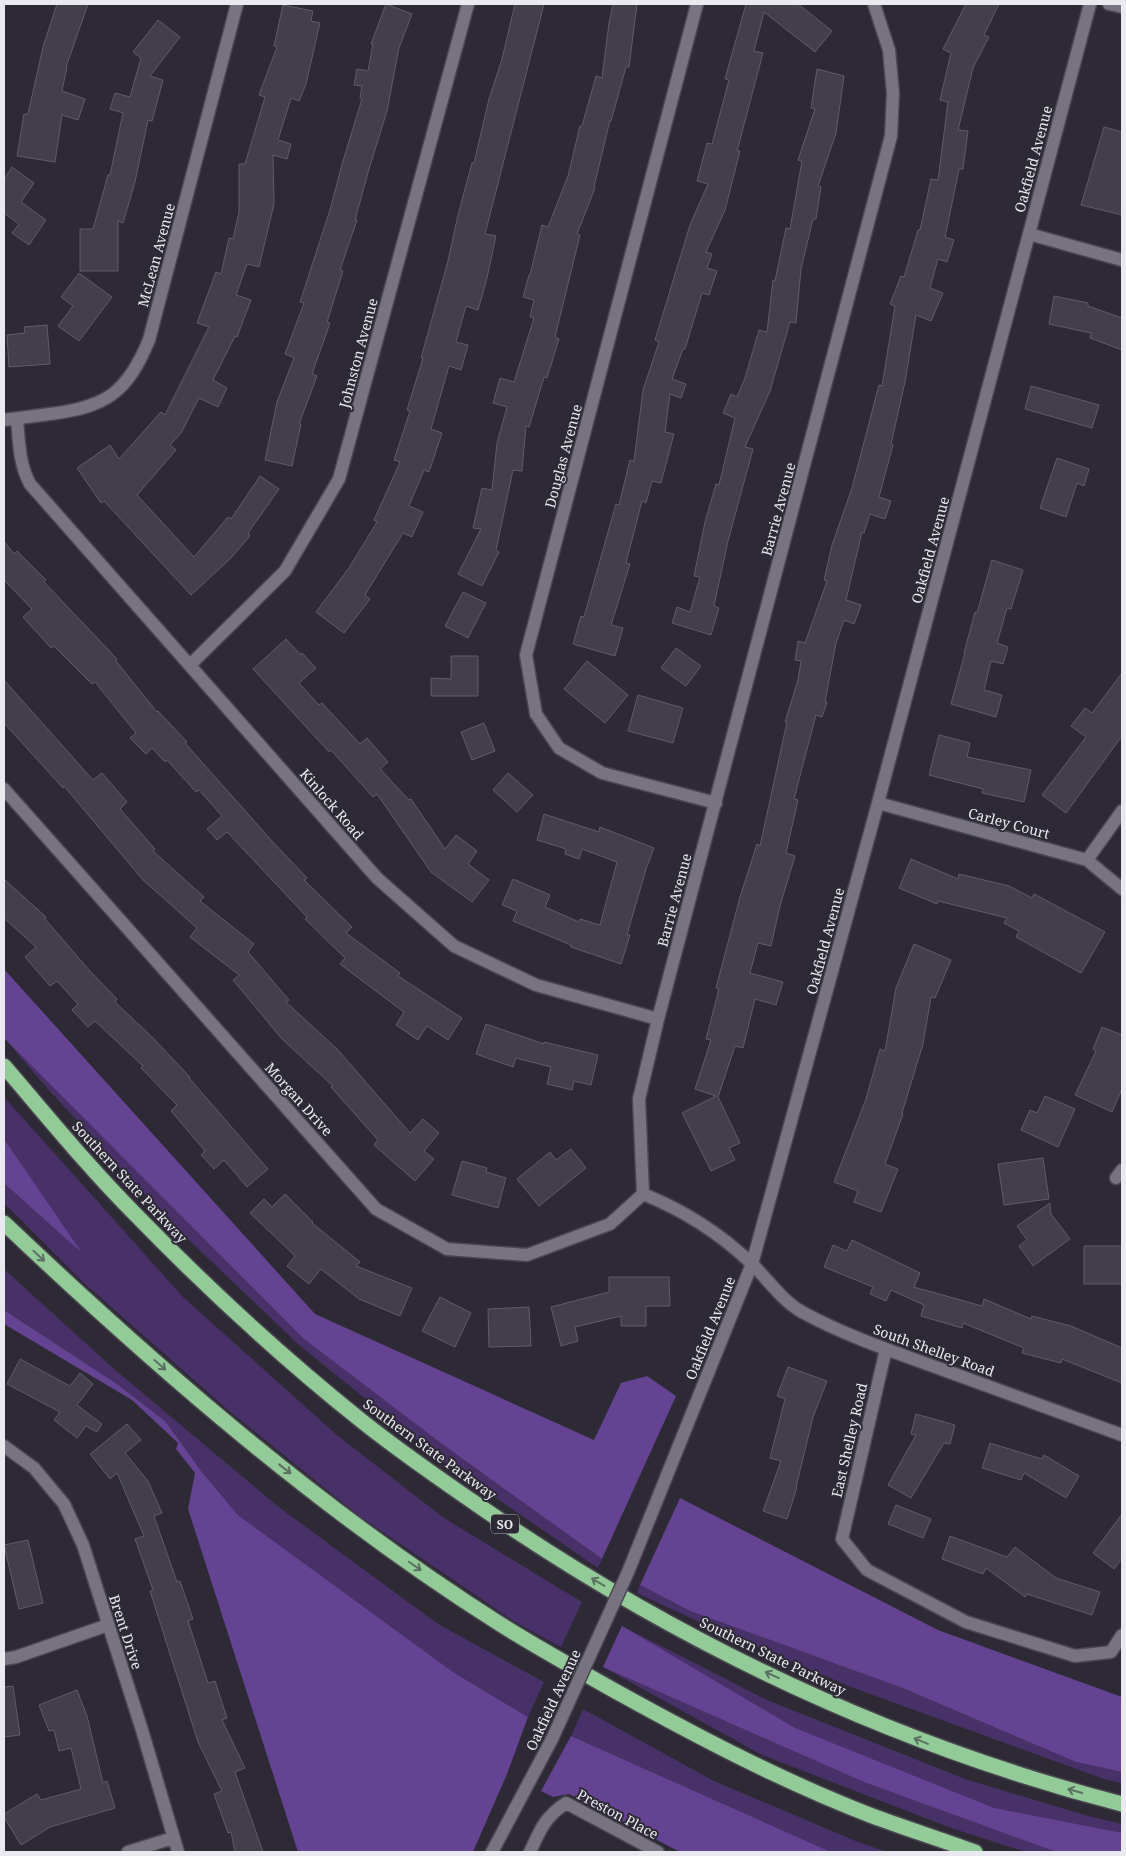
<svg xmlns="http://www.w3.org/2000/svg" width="1126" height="1856" font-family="'Noto Serif',serif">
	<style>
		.green { fill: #483169 }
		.forest { fill: #644393 }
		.building { fill: #423e4a; stroke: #5f5b68 }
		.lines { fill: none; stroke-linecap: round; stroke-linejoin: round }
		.minor-casing { stroke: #49464f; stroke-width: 15 }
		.highway-casing { stroke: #49464f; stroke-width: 18 }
		.minor { stroke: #787381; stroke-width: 12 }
		.highway { stroke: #92ca98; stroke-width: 15 }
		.minor-bridge-casing { stroke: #49464f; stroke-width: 15; stroke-linecap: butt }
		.minor-bridge { stroke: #787381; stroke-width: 12 }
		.oneway { stroke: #5a7262 }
		.labels { text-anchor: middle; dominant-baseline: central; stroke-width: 4; stroke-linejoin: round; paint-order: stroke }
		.shield { fill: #2d2a35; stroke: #b2b0b8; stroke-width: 1 }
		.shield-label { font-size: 12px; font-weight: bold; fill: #ebe9f0 }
		.street-label { font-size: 14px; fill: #ebe9f0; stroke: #2d2a35 }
	</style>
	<rect width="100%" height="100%" fill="#2d2a35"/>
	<path class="green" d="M4 1038 303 1337 442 1444 602 1559 598 1568 445 1463 299 1345 168 1220 48 1089Z
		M4 1097 183 1297 338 1436 444 1518 582 1602 561 1647 515 1622 358 1515 228 1410 84 1283 4 1203Z
		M4 1269 114 1369 280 1508 438 1624 544 1682 528 1717 453 1672 238 1515 201 1471 166 1422 117 1384 4 1310Z
		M640 1585 690 1611 905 1689 1076 1762 1122 1772V1783L1107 1780 851 1687 695 1620 637 1593Z
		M622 1626 767 1700 965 1779 1088 1816 1122 1824V1852H1026L954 1829 762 1755 603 1667Z
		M583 1709 714 1781 853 1840 887 1852H831L571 1736Z"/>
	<path class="forest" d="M4 969 315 1314 594 1440 621 1383 647 1376 676 1396 602 1559 442 1444 303 1338 4 1038Z
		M4 1139 82 1253 4 1183Z
		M4 1310 117 1384 166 1422 201 1471 238 1515 453 1672 528 1717 507 1774 473 1852H298L188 1509 195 1473 176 1449 178 1443 132 1400 4 1324Z
		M680 1498 938 1630 1122 1697V1772L1076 1762 905 1689 690 1611 640 1585Z
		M622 1626 795 1728 994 1808 1122 1833V1852L1054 1851 864 1782 603 1667Z
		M571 1736 831 1852H680L569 1794 553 1797 541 1791Z"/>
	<path class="building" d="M57 4H88L66 67H67L62 91 85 99 78 120 62 115 55 162 17 156 24 114H28L43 47Z
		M386 4 412 14 399 48 387 111 369 169 355 220H357L340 270 343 271 327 322 330 323 312 374 317 376 299 424H301L292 466 265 460 277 402 294 358 285 354 304 303 300 302 330 210 343 161 362 99 360 98 362 86 354 85 357 69 368 71 373 44H371Z
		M515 4H544L485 234 496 236 487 278 478 310 466 306 456 342 468 345 461 370 449 366 431 429 442 433 429 472 424 470 409 506 423 512 412 537 403 533 365 595 370 599 344 633 316 612 349 568 377 522 374 520 400 462 394 460 410 411 407 410 423 358H421L448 261 458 215 472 163H474L489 99 502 59Z
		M613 4H637L629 67H626L611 121 610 120 594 187 595 188 577 234 580 235 555 337 559 339 547 378 544 377 529 427 526 426 522 471 513 470 496 550 499 552 482 586 458 574 481 529 473 528 482 488 492 490 497 443 507 407 493 403 500 378 514 382 534 318 530 317 534 300 523 297 529 275H530L542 225 548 227 568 176 580 126H582L596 76 602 78 609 23Z
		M746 4H798L832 31 815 52 764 12 754 51 763 53 737 151H740L725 210 706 252 712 254 707 268 717 271 709 295 702 293 685 349H683L672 379 686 384 681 398 670 394 665 432 674 434 661 483 652 481 646 503 642 501 626 563 630 564 611 625 623 628 615 656 573 644 581 616 584 617 616 504 619 505 630 460 634 461 643 390 659 342 655 340 690 225 708 184 697 181 707 143 712 144 729 80 725 79Z
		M966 4H999L984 35 989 37 973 68 958 130 968 131 963 169H959L945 237 954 240 947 262 938 259 930 288 943 293 931 321 916 315 905 382 891 444 893 445 879 497 891 501 885 519 870 514 864 533 862 532 846 600 861 605 854 624 844 620 836 643 825 702H827L822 717 816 715 794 799 798 800 786 853 795 856 780 906 771 946 758 943 750 973 783 982 776 1005 755 999 743 1048 735 1046 718 1097 740 1143 729 1148 735 1160 711 1171 682 1113 716 1096 695 1089 711 1040 706 1039 719 989 716 988 740 897 757 844 760 846 787 722H785L798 680 801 661 795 660 798 641 805 643 827 581 824 580 832 545 852 488 879 385 882 386 895 306 890 304 901 276 904 277 918 230H920L931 179 938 180 948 102 940 100 951 53 943 49Z
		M283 5 313 11 311 21 320 23 306 84 299 101 291 98 278 140 291 144 287 159 273 155 274 204 259 267 247 264 236 295 251 300 237 337 235 336 213 380 227 388 218 407 199 398 181 433 170 445 176 450 137 495 194 557 228 517 231 519 260 476 279 489 248 533 250 536 231 558 191 595 104 501 101 503 77 468 110 445 119 459 161 412 165 415 209 327 197 323 216 272 221 274 229 238 233 239 239 212V164H245L265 97 259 95 277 47 274 46Z
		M158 20 180 37 150 76 163 80 152 121 148 120 135 182 123 223 118 221V271H80V229H93L108 175H110L123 113 110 109 115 93 130 97 141 58 133 52Z
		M817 69 844 76 836 133 818 186 821 187 816 219H813L801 269 796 323 790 322 770 391 745 447 753 449 728 541 714 606 719 608 711 635 672 623 677 607 690 612 700 577 694 576 705 522 716 484 719 485 735 418 723 413 731 394 737 397 745 378 759 330 767 332 773 280 775 281 786 228 790 229 802 161 798 160 815 109 811 108Z
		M1104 127 1122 132V215L1081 205Z
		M12 167 34 183 21 202 46 220 29 245 12 233 19 224 4 213V179Z
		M79 273 112 297 79 341 58 326 73 306 61 297Z
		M1054 296 1088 303V306L1122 318V350L1090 338 1091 333 1049 324Z
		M47 325 50 364 9 367 7 335 25 333 24 327Z
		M1031 386 1099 405 1092 428 1025 409Z
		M1057 458 1089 469 1084 486 1077 483 1066 517 1040 508Z
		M4 541 14 554 17 551 46 580 44 582 117 659 116 661 157 712 158 711 187 742 185 743 271 840 307 878 304 880 352 927 346 933 400 973 398 976 462 1018 448 1040 427 1026 418 1040 396 1025 404 1012 340 964 345 958 305 919 307 917 227 832 217 840 207 829 222 816 199 790 196 792 167 760 165 762 152 748 146 754 130 738 136 733 95 682 92 684 54 646 51 648 23 617 32 609 4 580Z
		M992 560 1023 570 1011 609 1007 608 997 643 1008 647 1003 664 991 661 984 690 1002 695 996 717 951 704 965 653H964L975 612 977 613Z
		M463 592 486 603 468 638 445 626Z
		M286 639 301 655 302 653 316 668 299 683 319 705 322 703 360 744 367 738 388 762 380 769 409 800 411 799 445 849 456 835 477 851 468 864 489 880 472 902 431 872 377 794 373 797 331 750 329 752 253 669Z
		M676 648 701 666 686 686 661 668Z
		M451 656H478V696H431V678L451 679Z
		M587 661 628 695 605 723 564 689Z
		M1122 673V736L1066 813 1042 795 1086 737 1071 726 1085 708 1092 713Z
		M4 680 93 780 102 773 127 802 120 809 155 849 153 851 204 897 200 901 254 944 248 952 289 1000 286 1002 338 1050 410 1133 423 1119 439 1133 424 1151 434 1159 415 1181 374 1145 378 1140 331 1087 333 1086 282 1039 233 980 239 975 190 937 197 928 143 880 64 786 63 788 4 723Z
		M638 695 683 708 673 743 628 731Z
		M484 723 495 751 472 760 461 732Z
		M939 735 970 743 967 757 1031 770 1024 802 982 793 983 789 929 775Z
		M508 773 533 795 517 812 493 790Z
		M544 814 599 832 600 827 654 848 646 869 627 935H630L621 964 571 947V945L513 921 517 911 502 905 513 879 550 895 545 907 579 922 580 919 600 925 617 862 582 849 579 859 565 854 566 849 537 840Z
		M911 859 958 879 959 874 1009 886 1032 898 1034 894 1105 932 1081 973 1016 937 1019 931 1004 923 1007 918 938 901 937 904 899 888Z
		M4 879 46 917 45 919 89 970 117 999 115 1002 152 1037 190 1077 189 1078 268 1169 247 1187 224 1160 214 1169 201 1155 205 1151 171 1111 177 1105 141 1068 143 1066 95 1021 88 1027 72 1010 78 1004 57 981 50 986 25 957 36 947 4 918Z
		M914 944 951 960 935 998 931 997 923 1044 902 1113 903 1114 885 1164 898 1169 881 1212 854 1202 858 1191 834 1182 866 1099 880 1049 885 1051 896 988Z
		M486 1024 544 1044V1042L598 1055 591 1085 574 1081 572 1090 547 1084 551 1067 516 1058 513 1067 476 1054Z
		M1102 1027 1122 1035V1089L1112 1112 1075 1095 1096 1051 1093 1049Z
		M1045 1096 1075 1109 1058 1147 1021 1130 1030 1110 1037 1113Z
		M571 1149 586 1168 539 1206 517 1179 550 1152 556 1160Z
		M1043 1158 1049 1199 1004 1205 998 1164Z
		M462 1161 487 1168 486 1172 506 1178 498 1208 452 1195Z
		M285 1194 313 1222 312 1223 360 1262 356 1266 412 1288 400 1316 359 1299 321 1269 309 1284 287 1266 295 1256 250 1213 264 1199 272 1207Z
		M1050 1203 1051 1214 1070 1239 1033 1266 1019 1246 1027 1240 1017 1226Z
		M852 1240 920 1273 914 1287 982 1306 984 1299 1031 1319 1032 1316 1071 1326 1122 1348V1383L1062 1359 1061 1363 1022 1353 1024 1348 963 1323 962 1328 921 1316 924 1305 891 1290 886 1301 870 1294 873 1287 824 1267 833 1245 847 1251Z
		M1084 1246H1122V1284H1084Z
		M609 1277H669L670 1306H646V1326H621V1316L575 1327 578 1341 561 1346 551 1307 609 1292Z
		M440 1297 471 1313 455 1347 422 1331Z
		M529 1307 531 1346 489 1347 488 1309Z
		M20 1359 70 1386 80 1373 93 1384 77 1405 102 1424 97 1432 86 1426 77 1438 54 1420 60 1412 7 1384Z
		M788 1367 827 1381 813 1417 796 1487H797L787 1519 763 1511 781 1461 770 1458 785 1399 777 1396Z
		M916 1414 955 1425 950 1444 944 1443 911 1498 888 1485 916 1435 911 1434Z
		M127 1424 141 1440 125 1453 148 1481 162 1513 154 1516 177 1582 180 1581 193 1619 188 1621 208 1683 215 1681 227 1718 222 1720 245 1768 235 1772 263 1852H235L231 1832 228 1833 214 1794 222 1791 198 1742 150 1591 153 1590 135 1539 144 1536 117 1473 110 1479 90 1454Z
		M990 1443 1042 1459 1044 1455 1079 1476 1066 1498 1024 1473 1021 1480 982 1468Z
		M896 1505 931 1519 923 1538 888 1524Z
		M1122 1514V1558L1114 1569 1093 1553Z
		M950 1536 1007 1557 1015 1547 1056 1578 1100 1592 1092 1615 1027 1594 1025 1597 986 1568 983 1574 942 1559Z
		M28 1540 43 1603 19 1609 4 1545Z
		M13 1686 20 1735 4 1737V1687Z
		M77 1690 87 1716 103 1783 107 1781 115 1808 50 1827 21 1845 4 1817V1814L37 1794 41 1800 81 1789 71 1748 59 1751 54 1730 49 1731 39 1705Z"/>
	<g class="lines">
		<defs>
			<path id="minor" d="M697 4 526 655 536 714 559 748 602 773 716 803
				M874 4 889 50 893 93 891 136 658 1019 639 1099 643 1194C683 1210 719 1233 750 1262 767 1278 781 1300 802 1312 846 1336 894 1352 941 1369 1002 1391 1062 1413 1122 1435
				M1109 4 1122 7
				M1029 234 1122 260
				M17 419C19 441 19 464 30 484L377 878 454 946 536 985 658 1019
				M4 420C19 418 35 416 50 414 106 407 127 393 149 340L237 4
				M190 665 285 571 339 479 468 4
				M4 789 376 1209 447 1249 527 1255 610 1224 643 1194
				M878 803 1087 860 1122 889
				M1087 860 1122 811
				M1116 1178 1122 1170
				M886 1349 842 1539 867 1570 966 1622 1075 1656 1111 1652 1122 1635
				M4 1446 34 1468 64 1504 83 1545 142 1730 178 1852
				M628 1572 752 1264 878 803 1090 4
				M4 1659 16 1657 108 1625
				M128 1852 173 1838
				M492 1852 552 1739
				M530 1852C540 1830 545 1817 566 1803L658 1852"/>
			<path id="highway" d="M4 1066C47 1116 89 1168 136 1215 207 1288 283 1358 363 1422 402 1453 444 1482 485 1510 679 1643 894 1745 1122 1804
				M4 1223C158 1369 320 1510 500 1624 538 1648 578 1670 617 1692 700 1738 786 1783 875 1817 908 1829 942 1840 975 1852"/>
		</defs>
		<use href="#minor" class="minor-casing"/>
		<use href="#highway" class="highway-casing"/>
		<use href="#minor" class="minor"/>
		<use href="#highway" class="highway"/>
		<defs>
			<path id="minor-bridge" d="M552 1739 628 1572"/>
		</defs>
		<use href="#minor-bridge" class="minor-bridge-casing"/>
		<use href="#minor-bridge" class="minor-bridge"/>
	</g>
	<defs><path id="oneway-shaft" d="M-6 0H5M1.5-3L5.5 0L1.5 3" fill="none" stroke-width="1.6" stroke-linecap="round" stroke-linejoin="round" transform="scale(1.25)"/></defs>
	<g class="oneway">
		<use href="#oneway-shaft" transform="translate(39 1256) rotate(43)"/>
		<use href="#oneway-shaft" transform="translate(160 1365) rotate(41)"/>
		<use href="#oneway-shaft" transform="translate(285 1469) rotate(38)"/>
		<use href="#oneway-shaft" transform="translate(415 1566) rotate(35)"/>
		<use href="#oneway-shaft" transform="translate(598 1582) rotate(-149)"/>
		<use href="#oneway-shaft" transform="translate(772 1675) rotate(-155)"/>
		<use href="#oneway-shaft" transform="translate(921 1741) rotate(-158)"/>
		<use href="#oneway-shaft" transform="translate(1075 1791) rotate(-164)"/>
	</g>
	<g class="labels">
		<rect class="shield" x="491" y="1514.5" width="28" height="19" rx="4"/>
		<g class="shield-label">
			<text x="505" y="1524">SO</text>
		</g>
		<g class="street-label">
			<text transform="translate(1033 159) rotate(-75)">Oakfield Avenue</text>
			<text transform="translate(156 255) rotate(-75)">McLean Avenue</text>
			<text transform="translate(358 353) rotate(-75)">Johnston Avenue</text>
			<text transform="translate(563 456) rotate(-75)">Douglas Avenue</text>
			<text transform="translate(778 509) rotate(-75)">Barrie Avenue</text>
			<text transform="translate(930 550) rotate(-75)">Oakfield Avenue</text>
			<text transform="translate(332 804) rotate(49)">Kinlock Road</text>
			<text transform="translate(1009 823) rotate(15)">Carley Court</text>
			<text transform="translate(674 900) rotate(-75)">Barrie Avenue</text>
			<text transform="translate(825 941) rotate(-75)">Oakfield Avenue</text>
			<text transform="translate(299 1099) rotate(48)">Morgan Drive</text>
			<text transform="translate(130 1182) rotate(47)">Southern State Parkway</text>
			<text transform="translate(710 1328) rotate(-68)">Oakfield Avenue</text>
			<text transform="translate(934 1350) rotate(20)">South Shelley Road</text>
			<text transform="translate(849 1440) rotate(-77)">East Shelley Road</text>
			<text transform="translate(430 1449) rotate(36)">Southern State Parkway</text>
			<text transform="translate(126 1632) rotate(72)">Brent Drive</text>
			<text transform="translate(773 1656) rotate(26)">Southern State Parkway</text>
			<text transform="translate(553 1700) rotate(-65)">Oakfield Avenue</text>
			<text transform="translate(618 1814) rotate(28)">Preston Place</text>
		</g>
	</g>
	<rect width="1126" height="1856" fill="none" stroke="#ebe9f0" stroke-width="10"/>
</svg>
